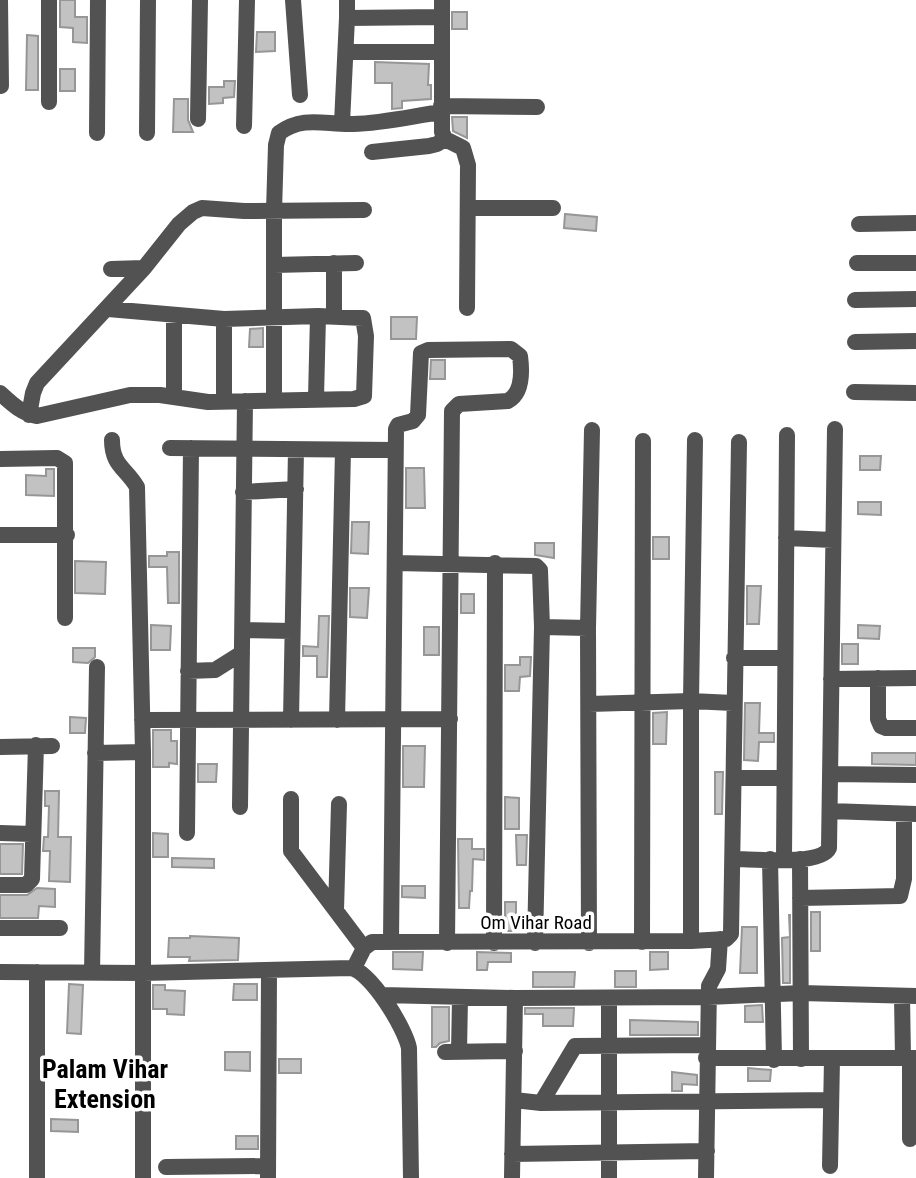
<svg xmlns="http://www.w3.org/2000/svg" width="916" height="1178" font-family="'Roboto Condensed',sans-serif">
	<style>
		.building { fill: #c2c2c2; stroke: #969696; stroke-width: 2 }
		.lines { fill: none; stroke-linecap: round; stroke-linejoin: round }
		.minor { stroke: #525252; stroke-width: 16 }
		.labels { text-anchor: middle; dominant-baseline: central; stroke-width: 7; stroke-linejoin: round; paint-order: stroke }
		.street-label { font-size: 19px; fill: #000; stroke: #fff }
		.district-label { font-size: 26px; font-weight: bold; fill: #000; stroke: #fff }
	</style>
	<rect width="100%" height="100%" fill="#fff"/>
	<path class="building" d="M60 0H75V17H87V43L73 42V28L60 27Z
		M452 12H467V29H452Z
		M257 32H275V51L256 52Z
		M27 35 38 36V90H26Z
		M375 62 429 64 428 85H431V99L402 101V108L392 109V83H375Z
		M60 69H75V91H60Z
		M224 81H235L234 97 223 98V103L209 104V87H224Z
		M174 99H188V120L193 132H173Z
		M452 117H467V138L453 131Z
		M565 214 597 217 596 231 564 228Z
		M391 317H417L416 339H391Z
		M263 328V347H249L250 329Z
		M431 360H445V379H430Z
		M860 456H881L880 470H860Z
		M406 468H424L425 508H406Z
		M46 469H54V496L26 495V475L46 476Z
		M858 502H881V515L858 514Z
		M352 522H369L368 554 351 553Z
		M653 537H669V559H653Z
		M535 543H554V558L535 555Z
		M167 552H179V603H168L167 567H149V556H167Z
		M75 561 106 562 105 594 75 593Z
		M747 586H761L759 624H747Z
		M350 588H369L367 618 350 617Z
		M461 594H474V613H461Z
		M319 616H329L327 677H317V656H303V646L318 647Z
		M151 625 171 626 170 650H151Z
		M858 625 880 626 879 639 858 638Z
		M424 627H439V655H424Z
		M842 644H858V664H842Z
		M73 648H95V657L88 663 73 662Z
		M520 657H531L530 676 520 677 519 691H505V665H520Z
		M745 703H760L759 733H774V742H759L758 761 744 760Z
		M667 712 666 744H653V713Z
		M70 717 86 718 85 733H70Z
		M153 730H171V741H177V764L169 763V767H153Z
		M403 746H425L424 787H403Z
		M872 753H916V765L872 764Z
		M198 764H217L216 782H198Z
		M715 772H723L722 814H715Z
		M45 791H59L58 837H71L70 882 49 881 50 851H43L44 837H48L49 806H45Z
		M505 797 519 798V829H505Z
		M153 833 168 834V857H153Z
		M516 835H527L526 865H517Z
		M458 839H472V849H484V860L473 859 472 891H470L469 908H459Z
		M0 844H23L22 874H0Z
		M172 858 214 859V868L172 867Z
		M402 886H425V898L402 897Z
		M37 888 55 889V907L39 906 38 918H0V895H27Z
		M505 902H516V931H505Z
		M811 912H820V951H811Z
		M789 915H790V983H783L782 938 790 937Z
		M742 927H757V973H740Z
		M190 936 239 938 238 960 189 961 190 957H168L169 938H190Z
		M393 952H423L422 970 393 969Z
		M477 952 511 953V962H488L487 970H477Z
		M650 952H668V969L650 970Z
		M615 971H636V987H615Z
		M533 972H575L574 987H533Z
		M69 984 83 985 81 1034 67 1033Z
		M234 984H257V1000H233Z
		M153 985H165V990L185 991 184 1015 167 1014V1009H153Z
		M762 1005 763 1022H745V1006Z
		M432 1007H449V1041L440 1043 436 1047H432Z
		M525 1008H574L573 1026H543V1014H525Z
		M630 1020 698 1022V1035H630Z
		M225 1052H250V1071L225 1070Z
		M279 1059H301V1073H279Z
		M748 1068 771 1070 770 1081H748Z
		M672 1072 697 1075V1085L682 1084V1091H672Z
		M51 1119 78 1120V1132L51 1131Z
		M236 1136H258V1149H236Z"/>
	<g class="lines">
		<path class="minor" d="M0 0 1 86
			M293 0 300 95
			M347 0V18L441 17
			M442 0V132L445 139 463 148 468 165 467 308
			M346 52H441
			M49 102V0
			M441 106 537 107
			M198 119 200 0
			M342 123 347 18
			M244 126 247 0
			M97 133 98 0
			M147 133 148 0
			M372 152 429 146 437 144 445 139
			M468 208H553
			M859 224 916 223
			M334 263V316
			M857 263H916
			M274 265 356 263
			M111 269 144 268
			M855 300 916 299
			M855 342 916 341
			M854 392 916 393
			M0 393C11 403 22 414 37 416L130 395H160L208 402 354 399 364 396 366 336 363 318 318 316 224 319 108 309
			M174 397V316
			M316 398 318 316
			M274 400V211L276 145 279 133C304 115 325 125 353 124 383 123 413 116 441 112
			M224 401V319
			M29 415 33 393 37 383 144 268 179 224 193 212 202 208 244 211 364 210
			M112 440C112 466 126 468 137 487L143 752V1178
			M170 448 395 450
			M0 459 57 458 65 463V618
			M243 492 296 489
			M0 535H67
			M786 538 833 540
			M396 563 536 566 540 570 542 627 535 943
			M542 627 588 628
			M243 630 292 631
			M734 658H785
			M188 671 215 670 242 653
			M878 678V719L881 726 886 728H916
			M831 679 916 678
			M589 704 691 701 733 703
			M142 720 450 719
			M291 720 296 450
			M337 720 343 450
			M0 747 52 746
			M95 753 143 752
			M830 774 916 775
			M734 778H784
			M291 799V851L364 948
			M240 807 245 401
			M830 811 916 814
			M0 833 32 834
			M187 833 191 448
			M734 859C753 859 821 866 829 848L835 429
			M770 859 774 1060
			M800 859 801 1059
			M784 860 787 435
			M0 885H26L32 879 36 745
			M800 898 900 896 904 879V814
			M336 910 339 804
			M0 928H60
			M691 941V701L695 440
			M391 942 396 429 398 425 413 421 418 415 421 353 428 350 511 349 520 356C522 371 523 393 508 401L459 404 452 411 447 943
			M642 942 643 441
			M494 943 495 563
			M589 943 588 628 592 430
			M354 968 364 948 372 942 691 941 726 939 731 934 739 442
			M0 972 143 973 351 968C371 972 405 1028 409 1048L411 1178
			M37 972V1178
			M92 973 97 667
			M382 995 515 998 708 997 801 993 916 996
			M902 996 903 1058
			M445 1052 515 1051
			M459 1052 460 998
			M706 1058H916
			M910 1058V1139
			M514 1100 541 1103 831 1100
			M541 1103 575 1046 707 1045
			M512 1154 707 1151
			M830 1166 832 1059
			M166 1167 268 1166
			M268 1178 269 971
			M512 1178 515 998
			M609 1178V998
			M706 1178 709 986 718 969 720 939"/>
	</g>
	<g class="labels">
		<g class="street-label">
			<text x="536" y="922">Om Vihar Road</text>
		</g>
		<g class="district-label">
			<text x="105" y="1069">Palam Vihar<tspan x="105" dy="30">Extension</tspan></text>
		</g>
	</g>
</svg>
